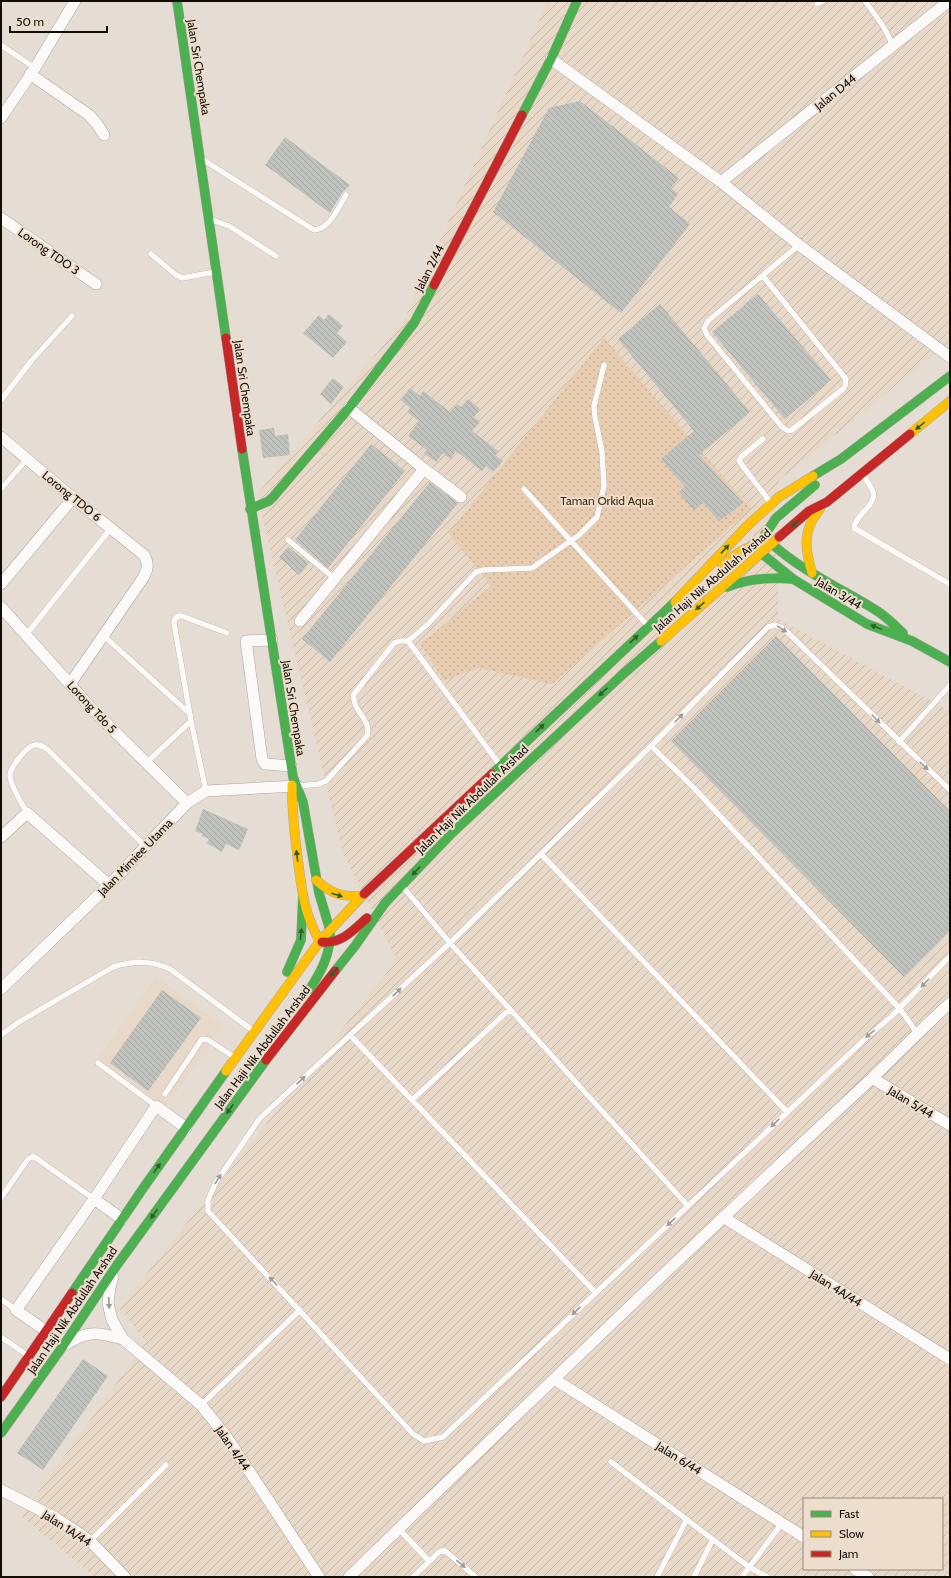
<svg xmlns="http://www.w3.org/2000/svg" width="951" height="1578" font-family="Cabin,sans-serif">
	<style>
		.built { fill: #e7d8c7 }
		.industrial { fill: url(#industrial-furrows); fill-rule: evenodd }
		.park { fill: url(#park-dots) }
		.building { fill: url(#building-back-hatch) }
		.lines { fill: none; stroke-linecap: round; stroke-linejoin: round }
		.lane-casing { stroke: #aba59e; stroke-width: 6 }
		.street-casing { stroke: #aba59e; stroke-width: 12 }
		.fast-casing { stroke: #aba59e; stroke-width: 10 }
		.slow-casing { stroke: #aba59e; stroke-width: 10 }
		.jam-casing { stroke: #aba59e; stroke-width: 10 }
		.lane { stroke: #fbfaf9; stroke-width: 5.5 }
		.street { stroke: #fbfaf9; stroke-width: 11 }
		.fast { stroke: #4caf50; stroke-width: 9 }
		.slow { stroke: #ffc107; stroke-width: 9 }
		.jam { stroke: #c62828; stroke-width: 9 }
		.oneway { fill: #2f5e2c }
		.oneway2 { fill: #9e9b98 }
		.labels { text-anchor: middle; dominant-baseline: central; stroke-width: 4; stroke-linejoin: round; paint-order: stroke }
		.street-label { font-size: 12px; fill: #120d07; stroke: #edddcc }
		.park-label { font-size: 12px; fill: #452b09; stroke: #edddcc }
	</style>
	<defs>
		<pattern id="industrial-furrows" width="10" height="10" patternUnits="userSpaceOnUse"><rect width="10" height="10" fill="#e7d8c7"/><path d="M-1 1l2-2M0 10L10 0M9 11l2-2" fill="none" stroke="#c5b8a9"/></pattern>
		<pattern id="park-dots" width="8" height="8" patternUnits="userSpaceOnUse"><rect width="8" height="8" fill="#e7ccaf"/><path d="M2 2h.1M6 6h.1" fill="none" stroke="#c5ae95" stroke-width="1.8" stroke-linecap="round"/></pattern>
		<pattern id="building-back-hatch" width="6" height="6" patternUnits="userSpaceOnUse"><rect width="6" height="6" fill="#c0c2bd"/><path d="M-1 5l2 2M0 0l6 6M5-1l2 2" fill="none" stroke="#a4a6a1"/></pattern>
	</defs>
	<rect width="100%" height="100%" fill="#e5ddd4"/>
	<path class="built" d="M156 977 223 1026 166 1107 98 1058Z"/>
	<path class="industrial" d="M548 1H950V342L779 480 778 619 950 711V1577H95L21 1516 146 1342 119 1308 397 960 342 851 257 494 403 322ZM804 1499H942V1569H804Z"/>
	<path class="park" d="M604 338 751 509 552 684 479 668 444 680 420 644 491 586 449 533Z"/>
	<path class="building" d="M580 101 679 178 671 188 678 194 669 207 690 224 621 313 493 212 549 108Z
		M285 137 350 185 342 193 330 213 265 165Z
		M758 294 831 380 785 419 712 332Z
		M660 304 750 412 699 455 743 503 719 521 703 503 694 510 679 492 685 487 661 459 694 431 618 339Z
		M329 314 343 326 337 333 347 342 333 358 303 333 319 315 324 320Z
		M333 378 344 387 331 404 320 394Z
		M410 388 420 396 423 391 450 412 457 404 461 407 468 399 480 409 473 417 480 422 472 431 498 451 495 455 503 461 493 472 486 466 482 471 456 451 450 459 443 453 436 462 424 453 427 450 408 436 419 421 407 412 410 408 401 400Z
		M274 428 275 436 288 434 290 455 263 458 259 430Z
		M371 444 405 471 328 568 295 540Z
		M430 482 458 503 330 662 302 639Z
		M288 547 309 563 299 575 279 557Z
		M776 636 950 811V931L904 977 671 741Z
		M203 809 248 829 239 850 226 844 222 852 207 843 209 839 202 836 203 834 195 831Z
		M162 990 201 1018 148 1091 110 1063Z
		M83 1359 108 1376 43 1470 17 1453Z"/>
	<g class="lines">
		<defs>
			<path id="lane" d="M865 1 883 26 893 45
				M817 4 823 1
				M1 45 35 68
				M205 161 314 230C330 229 338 208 346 195
				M212 220 229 226 276 256
				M151 254 176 275 182 278 215 272
				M763 276 846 379 845 386 843 389 792 430 788 431 782 427 707 335 704 328 708 321 799 245
				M1 400 32 360 72 316
				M763 439 741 457 739 461 770 502
				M863 475C866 480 871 486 873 492 877 505 855 515 854 528L950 584
				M1 489 27 459
				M524 489 648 626
				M288 540 335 579
				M26 635 111 528
				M104 636 190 714
				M408 641 499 764
				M899 742 950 685
				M651 746 694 788 900 1009 917 1033
				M146 763 191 721
				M299 786 319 784 326 781 367 736C372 719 351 710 354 694L394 643 400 641H408L428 624 476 572 483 570 532 568 579 535 597 517 604 486 602 452 595 417 594 406 604 365
				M950 790 783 628 775 625 768 627 651 746 450 943 260 1118 216 1182 208 1200V1211L413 1434 424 1441 443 1437 866 1038 891 1017 950 956
				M206 791 191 721 174 623 175 619 178 616H182L227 633
				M27 813C22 804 10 785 10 775 10 768 25 749 32 746 37 743 42 746 47 749L145 846
				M541 854 787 1112
				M403 887 450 943 688 1206
				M1 1035 19 1022 113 967C133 961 151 960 170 969L252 1030
				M350 1035 596 1293
				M98 1063 156 1106
				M165 1094 202 1039 208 1040 234 1057
				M412 1100 510 1009
				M1 1198 28 1159 33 1156 94 1199
				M1 1299 16 1310
				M1 1337 27 1355
				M201 1405 300 1310
				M611 1462 749 1567 767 1577
				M399 1529 429 1561
				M90 1541 166 1465
				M413 1577 439 1552 444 1550 476 1577
				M657 1577 687 1519
				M694 1577 713 1539
				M742 1577 782 1523"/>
			<path id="street" d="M551 59 721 182 799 245 950 357
				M30 74 89 115 97 124 104 135
				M1 118 35 68 75 1
				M721 182 949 1
				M1 218 96 284
				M1 437 73 498 144 555C149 564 148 569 143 578L70 684
				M424 469 461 497
				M1 584 73 498
				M1 607 91 708 187 803
				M300 621 424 469 349 408
				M272 640 246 641 262 759 265 764H267L291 766
				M1 837 27 813 109 885
				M1 989 109 885 187 803 206 791 297 786
				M872 1078 950 1125
				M94 1199 122 1219
				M723 1217 950 1359
				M113 1277 110 1287 108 1303 112 1320 123 1339 201 1405 226 1436 319 1577
				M46 1331 16 1310 94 1199 156 1106 186 1128
				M67 1344C88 1329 101 1333 123 1339
				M554 1379 804 1537
				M1 1490 56 1518 90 1541 125 1577
				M855 1569 868 1577
				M349 1577C521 1410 693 1244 869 1081 896 1056 922 1028 950 1003"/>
			<path id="fast" d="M177 1 226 338
				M522 115 551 59 577 1
				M242 449 293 777 303 802 319 893 330 930
				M813 476 841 459 950 376
				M250 509 269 501 273 497 349 408 414 323 434 285
				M772 544C802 571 840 588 874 609 885 615 894 625 903 633
				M761 553 793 579 867 624 912 641 950 662
				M761 553 764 536 776 518 815 485
				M727 587C749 578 770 577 793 579
				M492 774 675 602
				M335 971 355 946 385 903 452 833 622 675 661 641
				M287 972 301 940 303 895
				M310 989C322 970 331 953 330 930
				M72 1293 144 1187 226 1071
				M1 1433 63 1346 117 1265 266 1060"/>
			<path id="slow" d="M910 434 950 401
				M722 565C739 551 749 544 772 544
				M812 573C805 549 802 530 820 509
				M675 602 747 526 779 497 813 476
				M661 641 779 537
				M292 785C292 808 294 830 297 853 301 883 303 914 320 941
				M316 880C332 894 341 897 362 896
				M226 1071 320 941 364 894"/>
			<path id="jam" d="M434 285 522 115
				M226 338 242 449
				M779 537 809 511 827 502 910 434
				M364 894 492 774
				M322 942C342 944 353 930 367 918
				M266 1060 335 971
				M1 1397 72 1293"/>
		</defs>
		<use href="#lane" class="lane-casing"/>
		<use href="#street" class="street-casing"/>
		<use href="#fast" class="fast-casing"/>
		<use href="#slow" class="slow-casing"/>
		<use href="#jam" class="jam-casing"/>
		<use href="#lane" class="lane"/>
		<use href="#street" class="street"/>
		<use href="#fast" class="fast"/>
		<use href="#slow" class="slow"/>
		<use href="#jam" class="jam"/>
	</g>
	<defs><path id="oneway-solid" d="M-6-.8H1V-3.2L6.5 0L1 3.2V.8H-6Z"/></defs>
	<g class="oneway">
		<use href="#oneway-solid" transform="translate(920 426) rotate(141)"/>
		<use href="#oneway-solid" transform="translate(796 523) rotate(138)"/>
		<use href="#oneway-solid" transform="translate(725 549) rotate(-47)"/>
		<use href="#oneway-solid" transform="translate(700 606) rotate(139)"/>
		<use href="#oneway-solid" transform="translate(876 627) rotate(-159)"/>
		<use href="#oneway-solid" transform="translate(634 639) rotate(-43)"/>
		<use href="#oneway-solid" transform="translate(603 692) rotate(137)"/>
		<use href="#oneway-solid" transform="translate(540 728) rotate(-43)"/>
		<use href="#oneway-solid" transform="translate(297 856) rotate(-98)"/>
		<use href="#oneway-solid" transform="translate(416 871) rotate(133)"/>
		<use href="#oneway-solid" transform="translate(337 895) rotate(18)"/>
		<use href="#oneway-solid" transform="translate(301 934) rotate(-84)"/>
		<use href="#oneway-solid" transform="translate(334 972) rotate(128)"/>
		<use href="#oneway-solid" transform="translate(230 1109) rotate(126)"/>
		<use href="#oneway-solid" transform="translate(157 1168) rotate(-55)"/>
		<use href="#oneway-solid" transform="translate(154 1214) rotate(126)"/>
	</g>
	<g class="oneway2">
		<use href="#oneway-solid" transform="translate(782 629) rotate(33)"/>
		<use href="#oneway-solid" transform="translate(679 718) rotate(-46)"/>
		<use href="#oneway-solid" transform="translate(876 719) rotate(45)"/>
		<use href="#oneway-solid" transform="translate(924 766) rotate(43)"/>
		<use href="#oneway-solid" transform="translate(925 983) rotate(134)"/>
		<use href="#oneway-solid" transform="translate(397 992) rotate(-43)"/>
		<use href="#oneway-solid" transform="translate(870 1034) rotate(141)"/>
		<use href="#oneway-solid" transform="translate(301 1080) rotate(-43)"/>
		<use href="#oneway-solid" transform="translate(775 1123) rotate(137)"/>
		<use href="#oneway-solid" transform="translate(218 1179) rotate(-58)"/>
		<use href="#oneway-solid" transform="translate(671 1222) rotate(137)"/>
		<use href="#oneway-solid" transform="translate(273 1281) rotate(-133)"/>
		<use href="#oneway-solid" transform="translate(109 1303) rotate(87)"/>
		<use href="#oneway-solid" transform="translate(576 1311) rotate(137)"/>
		<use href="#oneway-solid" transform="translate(461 1564) rotate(41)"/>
	</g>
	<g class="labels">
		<g class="street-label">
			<text transform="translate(199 67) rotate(81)">Jalan Sri Chempaka</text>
			<text transform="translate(835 92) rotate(-39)">Jalan D44</text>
			<text transform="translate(49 251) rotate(35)">Lorong TDO 3</text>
			<text transform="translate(429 268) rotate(-63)">Jalan 2/44</text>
			<text transform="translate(245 388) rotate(82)">Jalan Sri Chempaka</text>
			<text transform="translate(72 496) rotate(39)">Lorong TDO 6</text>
			<text transform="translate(712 580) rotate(-41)">Jalan Haji Nik Abdullah Arshad</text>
			<text transform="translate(839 593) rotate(31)">Jalan 3/44</text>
			<text transform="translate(92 707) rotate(47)">Lorong Tdo 5</text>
			<text transform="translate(294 708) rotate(81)">Jalan Sri Chempaka</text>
			<text transform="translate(472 799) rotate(-44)">Jalan Haji Nik Abdullah Arshad</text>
			<text transform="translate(135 857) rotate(-46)">Jalan Mimiee Utama</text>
			<text transform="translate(262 1047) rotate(-53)">Jalan Haji Nik Abdullah Arshad</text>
			<text transform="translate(911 1102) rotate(31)">Jalan 5/44</text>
			<text transform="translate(836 1288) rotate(32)">Jalan 4A/44</text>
			<text transform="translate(72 1310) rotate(-56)">Jalan Haji Nik Abdullah Arshad</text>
			<text transform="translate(233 1448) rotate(55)">Jalan 4/44</text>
			<text transform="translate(679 1458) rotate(32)">Jalan 6/44</text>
			<text transform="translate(67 1528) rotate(33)">Jalan 1A/44</text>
		</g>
		<g class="park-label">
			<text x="607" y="500">Taman Orkid Aqua</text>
		</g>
	</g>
	<rect width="951" height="1578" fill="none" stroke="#120d07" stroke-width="4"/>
	<rect x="803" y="1498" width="140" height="72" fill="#edddcc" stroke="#958a7d"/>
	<rect x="811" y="1511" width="20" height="6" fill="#4caf50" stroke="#958a7d"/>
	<text x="839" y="1518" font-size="12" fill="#120d07">Fast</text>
	<rect x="811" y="1531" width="20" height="6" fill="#ffc107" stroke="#958a7d"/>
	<text x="839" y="1538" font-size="12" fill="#120d07">Slow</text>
	<rect x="811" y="1551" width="20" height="6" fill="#c62828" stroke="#958a7d"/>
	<text x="839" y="1558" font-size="12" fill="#120d07">Jam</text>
	<path d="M10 26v6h97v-6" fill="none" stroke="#120d07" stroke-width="2"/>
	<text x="16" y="26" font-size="12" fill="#120d07" stroke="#edddcc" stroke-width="3" paint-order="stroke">50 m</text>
</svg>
